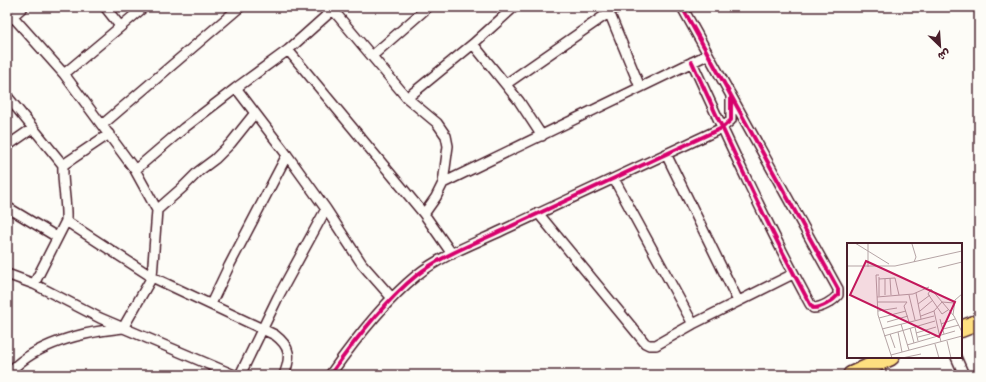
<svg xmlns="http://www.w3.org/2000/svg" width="986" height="382" font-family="'Shantell Sans','Playpen Sans Arabic',sans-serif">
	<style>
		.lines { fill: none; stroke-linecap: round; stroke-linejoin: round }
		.street-casing { stroke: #4a1f2b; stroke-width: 12 }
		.highway-casing { stroke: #4a1f2b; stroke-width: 19 }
		.street { stroke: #fdfcf7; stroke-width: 9 }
		.highway { stroke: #fedf80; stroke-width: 16 }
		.cycleway-casing { stroke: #fdfcf7; stroke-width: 6 }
		.cycleway { stroke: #d6006c; stroke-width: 4 }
		.inset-road { fill: none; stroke: #b5a4a5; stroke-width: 1 }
		.view { fill: #c2185b; fill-opacity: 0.15; stroke: #c2185b; stroke-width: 2 }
		.inset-edge { fill: none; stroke: #4a1f2b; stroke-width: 2 }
	</style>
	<rect width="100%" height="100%" fill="#fdfcf7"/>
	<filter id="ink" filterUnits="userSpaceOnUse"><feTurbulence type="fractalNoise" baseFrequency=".025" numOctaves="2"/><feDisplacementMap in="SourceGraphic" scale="8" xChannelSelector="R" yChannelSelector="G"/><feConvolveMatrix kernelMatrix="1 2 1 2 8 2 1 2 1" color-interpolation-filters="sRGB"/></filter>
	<g filter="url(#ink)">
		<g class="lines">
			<defs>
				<path id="street" d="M105 7 120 26
					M682 7 838 289V295C833 301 822 308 813 308L810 304C767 225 729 143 692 62
					M7 10 64 74 135 170 157 210 152 277 123 328C84 332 34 343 7 375
					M333 10 407 98 437 123 446 136 448 146 443 183 436 197 424 214
					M609 12 640 87
					M7 21 23 7
					M473 44 519 101 542 136
					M288 50 424 214 452 254
					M372 56 428 7
					M64 74 144 7
					M506 84 617 7
					M236 88 287 155 326 209 362 264 392 298
					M7 96 63 165
					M407 98 473 44 514 7
					M102 125 240 7
					M7 146 33 128
					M666 154 738 301
					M135 170 184 128 236 88 288 50 336 7
					M614 179 693 324
					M443 183 707 55
					M7 207 57 237
					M157 210 182 188 199 171 215 159 231 143 255 113
					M538 213 645 343 649 345H656L693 324 793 274
					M66 221C67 202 62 184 63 165L109 134
					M7 274 34 284 100 318 234 375
					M34 284 66 221 152 277 275 335C291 347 291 357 284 375
					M211 304 229 266 287 155
					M956 357 964 375
					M240 375 278 297 326 209
					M330 375C354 341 385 301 417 275 440 256 476 243 503 230 576 196 649 162 722 128L731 120V95"/>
				<path id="highway" d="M961 329 979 322
					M851 375 891 357"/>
			</defs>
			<use href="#street" class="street-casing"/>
			<use href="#highway" class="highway-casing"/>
			<use href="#street" class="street"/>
			<use href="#highway" class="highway"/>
			<defs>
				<path id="cycleway" d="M682 7 838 289V295C833 301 822 308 813 308L810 304C767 225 729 143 692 62
					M330 375C354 341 385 301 417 275 440 256 476 243 503 230 576 196 649 162 722 128L731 120V96"/>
			</defs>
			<use href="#cycleway" class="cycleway-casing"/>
			<use href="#cycleway" class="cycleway"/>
		</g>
	</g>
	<g transform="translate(847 243)">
		<rect width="115" height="115" fill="#fdfcf7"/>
		<path class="inset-road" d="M8 0 42 21M65 1 69 14 67 19M0 23H48L115 8M21 24V0M91 25 115 19M32 32H29L31 72 45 115M32 34V53M43 35 44 52M32 36 48 35 52 52M38 36V52M84 46 107 73 115 89M84 46 81 51 95 71 101 67M69 50 74 76M62 52 68 77M30 54 66 51 82 44M30 59H60M60 59 57 63 62 79M71 61 83 52M31 68 50 65M73 68 86 57M106 72 108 57 115 51M74 73 87 68M32 75 59 68M93 76 97 91M40 79 61 73M54 81 62 107M94 81 108 76M68 84 71 98M63 85 67 100M35 86 87 73M96 86 112 82M51 89 55 109M69 90 89 84M43 91 48 105M37 93 88 78M71 94 83 91M100 98 104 115M94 99 87 68 95 59 107 60M88 101 92 115M60 102 108 88M44 112 115 93M55 115 74 111"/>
		<path class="view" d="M19 18 108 59 92 94 3 52Z"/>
		<rect width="115" height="115" class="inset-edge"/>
	</g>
	<rect width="986" height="382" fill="none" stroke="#fdfcf7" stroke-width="24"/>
	<rect x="12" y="12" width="962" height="358" fill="none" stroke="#4a1f2b" stroke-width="1.5" filter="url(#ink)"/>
	<g transform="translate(940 46) rotate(155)" stroke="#fdfcf7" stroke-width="3" paint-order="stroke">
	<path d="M0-3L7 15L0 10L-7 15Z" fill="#4a1f2b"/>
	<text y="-6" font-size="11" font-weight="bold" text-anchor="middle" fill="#4a1f2b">ش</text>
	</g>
</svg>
